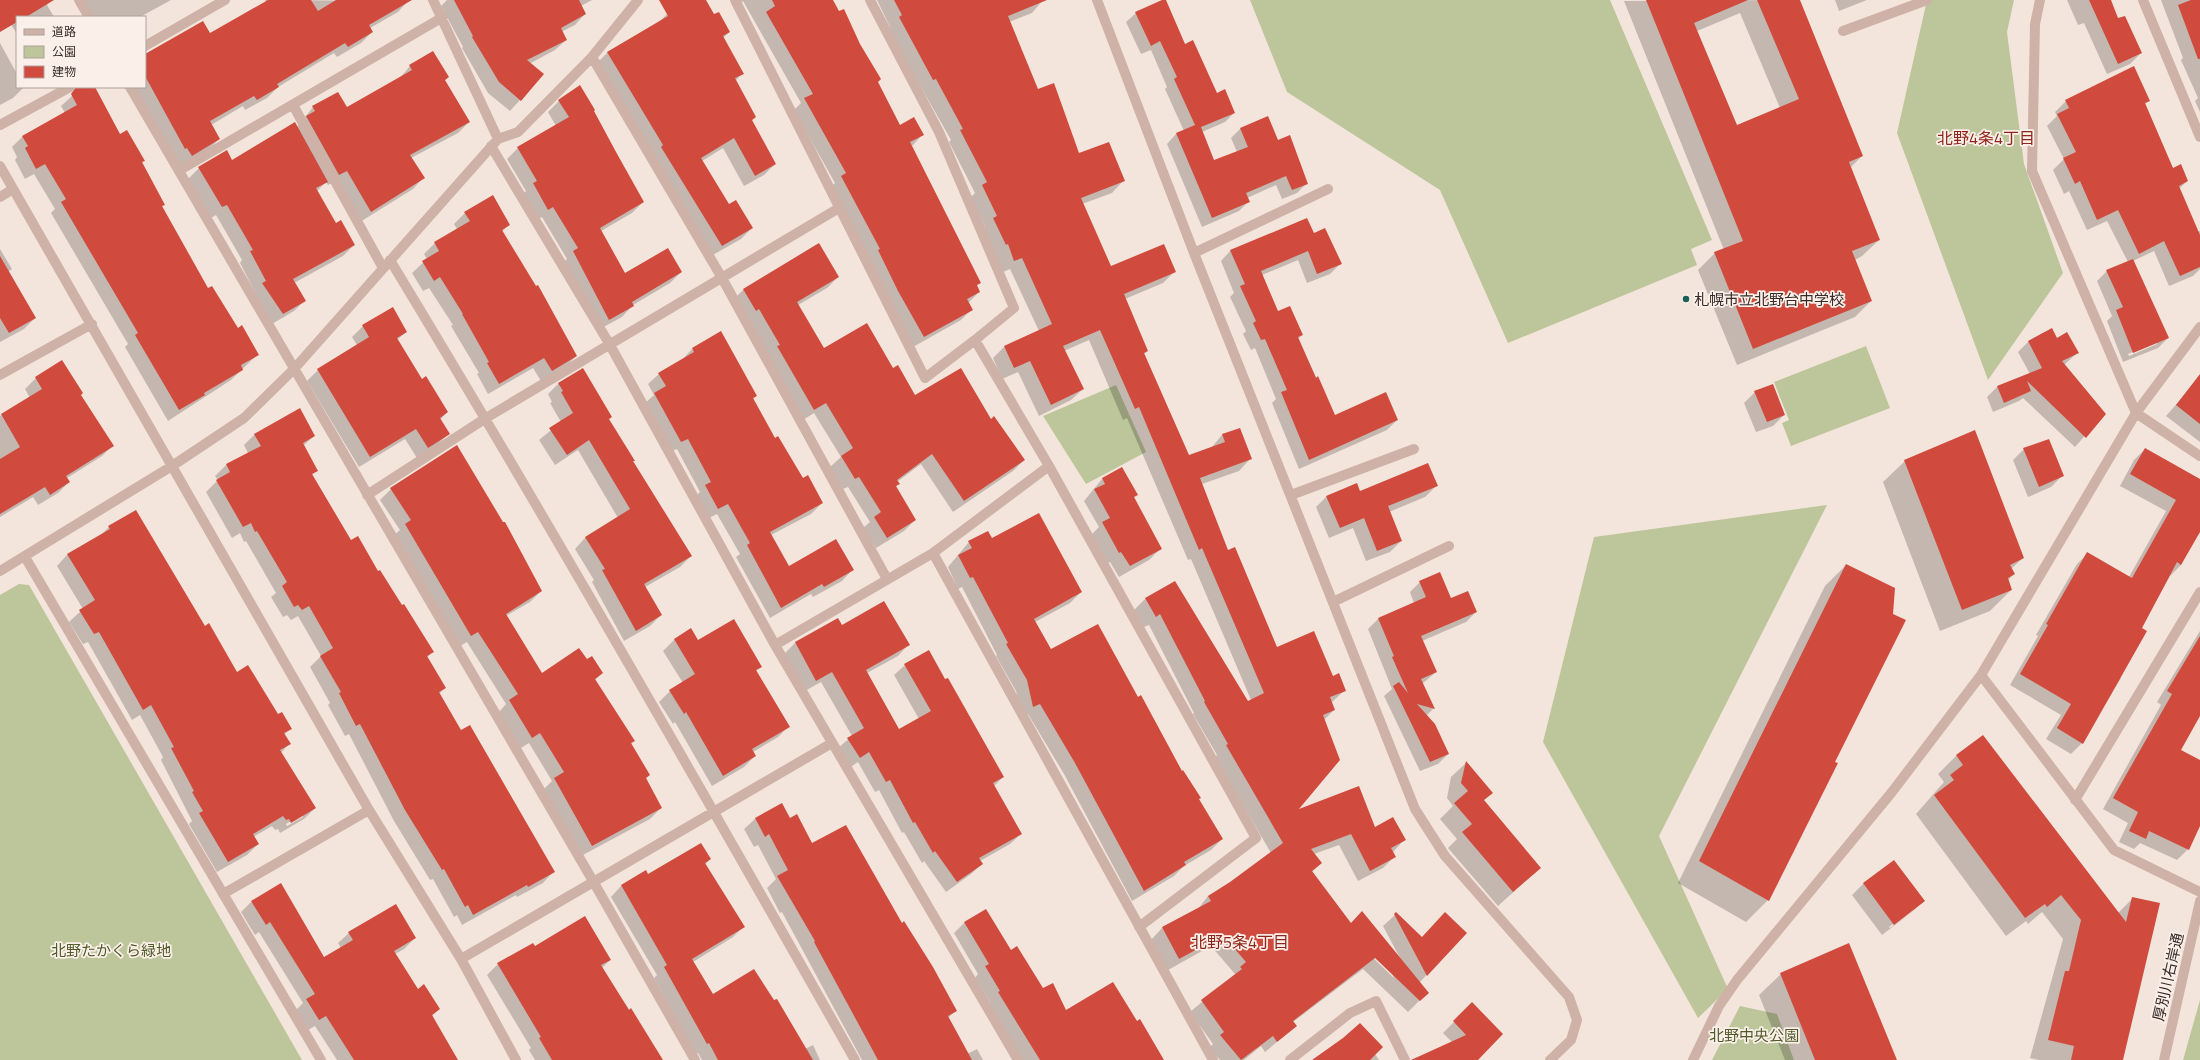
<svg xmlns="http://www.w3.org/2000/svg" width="2200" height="1060" font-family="'Titillium Web','Noto Sans JP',sans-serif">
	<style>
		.green { fill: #bdc59a }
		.shadow { fill: #0003; fill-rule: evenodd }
		.building { fill: #d04b3e }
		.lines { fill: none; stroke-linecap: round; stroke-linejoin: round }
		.minor { stroke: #ceb2a7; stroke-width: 10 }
		.poi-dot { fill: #1a5f58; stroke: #fbf0e9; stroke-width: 1.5 }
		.labels { text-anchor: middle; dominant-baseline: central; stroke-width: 3.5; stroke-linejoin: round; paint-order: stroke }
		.poi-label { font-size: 15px; fill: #392b28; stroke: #fbf0e9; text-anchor: start }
		.park-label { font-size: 15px; fill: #4f5a29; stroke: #fbf0e9 }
		.street-label { font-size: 15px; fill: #392b28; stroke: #fbf0e9 }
		.neighbourhood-label { font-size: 16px; fill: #8f241a; stroke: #fbf0e9 }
	</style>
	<rect width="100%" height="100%" fill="#f4e5dc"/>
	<path class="green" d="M1250 0H1610L1712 240 1691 249 1697 265 1508 343 1440 190 1287 92Z
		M1927 0H2014L2007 32 2024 164 2063 273 1988 380 1897 133Z
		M1866 346 1890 408 1791 446 1782 423 1789 420 1774 382Z
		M1116 385 1146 452 1086 484 1043 416Z
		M1827 505 1659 836 1728 989 1698 1018 1543 742 1594 537Z
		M19 584 29 585 302 1060H0V595Z
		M2200 1000V1060H2183Z
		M1740 1006 1777 1014 1794 1060H1712Z"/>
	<path class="shadow" d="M0 0H51L47 5 54 17H17V34L0 7Z
		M79 0H171L140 17H89Z
		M265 0 408 1 398 12 370 28 372 32 361 43 337 57 334 53 278 87 267 98 245 110 243 106 211 125 219 139 208 150 180 166 134 87H145V56L209 34 266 2Z
		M447 0H592L581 6 585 14 575 25 561 32 566 40 555 50 529 64 520 100 510 111 488 93 462 48 463 47 441 6Z
		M692 0H705L714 16 729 32 723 38 742 74 735 81 755 117 751 121 775 164 764 175 744 186 723 148 702 161 729 206 752 228 741 239 711 256 597 63 608 52 658 23 667 14Z
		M739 0H832L900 126 922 135 912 146 979 283 976 286 979 292 968 303 972 309 961 320 913 347 831 187 835 183 794 110 801 103 743 1 741 3Z
		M877 0H1043L1032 13 1009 22 1038 90 1079 154 1123 181 1112 193 1082 204 1110 268 1174 272 1163 283 1125 299 1147 351 1144 354 1189 456 1211 448 1222 435 1240 429 1250 459 1239 471 1202 484 1228 552 1276 648 1332 677 1345 690 1331 703 1334 710 1324 720 1296 811 1374 829 1404 840 1393 852 1394 857 1383 868 1358 881 1339 845 1314 854 1321 863 1311 873 1350 925 1400 958 1383 926 1396 914 1422 938 1466 933 1419 983 1427 993 1408 1012 1363 969 1293 1022 1296 1026 1265 1052 1261 1046 1244 1060H1220L1209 1048 1213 1044 1190 1012 1235 974 1211 946 1168 970 1151 940 1162 928 1198 909 1208 896 1231 883 1271 853 1215 757 1217 755 1193 714 1194 713 1149 625 1144 627 1134 610 1145 599 1175 582 1247 702 1251 700 1191 559 1188 560 1127 418 1123 420 1089 340 1064 351 1083 389 1071 400 1039 416 1018 372 1002 379 993 358 1004 347 1039 331 1010 269 1003 272 982 230 985 227 971 197 975 193 949 142 951 140 888 29 890 27ZM1372 954 1392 973 1394 978 1371 956Z
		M1165 0 1185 45 1216 94 1234 113 1225 122 1202 132 1214 161 1237 152 1231 138 1240 129 1268 117 1278 141 1307 183 1297 193 1282 199 1276 185 1247 198 1248 202 1239 211 1202 227 1167 144 1176 134 1184 131 1165 89 1167 87 1151 50 1141 54 1126 22 1136 13Z
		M1799 0 1862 156 1850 168 1879 240 1862 256 1855 260 1871 301 1855 317 1737 365 1698 270 1715 253 1724 250 1624 1ZM1740 13 1780 108 1736 126 1697 31Z
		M1835 0H1867L1839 11Z
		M2067 0H2110L2118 20 2141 53 2130 64 2107 74 2084 23 2078 25Z
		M2161 0H2200V112L2195 101 2198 98 2181 60 2183 58Z
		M0 43 17 74V87H24L13 98 0 105Z
		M410 66 448 77 444 81 469 122 458 133 411 158 423 178 413 189 360 222 336 181 328 185 326 182 316 192 336 224 354 245 343 256 294 283 304 301 294 311 272 324 252 295 255 292 240 263 242 260 216 215 211 218 188 179 199 168 231 161 297 127 313 107 347 109 400 78Z
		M88 87H94L120 135 141 163 163 205 161 207 207 289 258 354 231 380 168 421 125 347 128 344 51 213 55 209 34 174 25 179 15 160 17 157 12 147 23 136 65 113 61 106 72 96Z
		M559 101 593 111 643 202 632 213 601 231 625 274 681 272 670 283 633 305 622 317 598 330 563 263 567 259 542 217 537 220 522 195 526 191 507 159 518 148 556 126 548 112Z
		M2066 101H2149L2145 104 2173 169 2187 181 2179 189 2197 232 2200 231V269L2193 276 2169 286 2154 251 2133 261 2168 338 2158 348 2123 362 2107 321 2112 316 2097 281 2107 271 2128 262 2107 221 2087 230 2069 191 2064 194 2053 170 2064 159 2047 126 2057 116 2055 112ZM2157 342V344L2129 356 2128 354Z
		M465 213 509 224 502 232 576 356 565 367 541 381 533 368 488 394 477 374 479 373 451 326 453 325 429 288 423 291 412 273 427 259 424 254 435 243 457 229 454 224Z
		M1313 235 1341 263 1330 274 1307 283 1298 260 1262 275 1278 312 1302 335 1298 339 1335 417 1397 420 1387 430 1299 469 1272 403 1276 399 1255 348 1251 350 1243 334 1246 331 1230 297 1234 293 1221 261 1231 250Z
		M818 244 838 277 827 288 798 305 824 349 893 369 914 397 991 420 1024 460 1013 471 953 512 921 464 897 482 898 484 895 487 915 520 904 531 876 548 863 528 870 522 848 487 843 489 830 467 841 457 814 413 803 420 732 301 743 290Z
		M0 249 12 269 8 272 35 318 24 329 0 342Z
		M363 326 406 332 397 340 421 381 447 412 440 420 448 434 438 444 417 458 405 439 359 467 307 381 318 370 357 345 352 337Z
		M2052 329 2057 339 2077 353 2064 365 2104 414 2075 447 2023 398 2019 401 1993 412 1987 397 1997 387 2030 374 2018 352 2028 342Z
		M692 349 756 396 753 399 774 440 822 503 811 514 771 535 788 568 852 570 842 581 813 597 811 594 770 618 736 557 740 554 717 514 707 519 695 497 700 492 677 449 670 452 644 404 654 395 648 384 659 374 682 360Z
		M62 361 80 395 113 445 102 456 67 478 69 482 58 493 38 505 33 497 0 517V416L30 398 25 389 36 378Z
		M559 383 608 419 632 462 691 556 680 567 645 587 661 615 650 626 624 641 592 582 594 580 575 549 585 538 618 518 578 450 555 465 539 440 561 422 550 403 552 402 548 394Z
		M2200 387V442L2166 416 2187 392Z
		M1755 392 1784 415 1773 426 1756 432 1744 403Z
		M255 434 314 436 303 446 317 470 312 475 351 541 378 573 432 652 427 658 445 688 439 694 461 732 553 872 543 883 517 897 516 895 462 925 457 915 454 917 433 879 430 880 394 821 349 734 345 736 328 705 330 703 310 667 321 656 298 616 291 620 287 615 283 617 271 597 276 593 246 541 244 542 240 533 232 538 206 492 218 480 215 476 226 465 248 453 244 445Z
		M2024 449 2062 476 2051 487 2028 497 2013 460Z
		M2145 449 2200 481V533L2198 532 2181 565 2170 576 2141 628 2119 677 2121 678 2082 743 2071 754 2046 739 2061 715 2010 685 2038 636 2036 635 2077 564 2088 553 2129 577 2166 511 2120 486 2134 460Z
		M1905 461 2023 558 2011 569 2014 574 2008 580 2011 590 1990 611 1940 631 1883 482Z
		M1122 468 1136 495 1133 498 1160 549 1149 560 1119 577 1110 562 1108 563 1092 534 1099 527 1084 501 1102 479Z
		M1436 486 1425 497 1389 512 1401 541 1390 552 1366 561 1353 528 1329 538 1316 507 1327 496Z
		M391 489 541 591 530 602 506 616 542 674 587 661 602 673 595 680 634 741 631 744 649 775 645 779 661 808 650 819 581 856 544 789 552 781 529 743 521 748 499 712 506 704 467 642 460 646 394 535 400 530 380 500Z
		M109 527 204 627 237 673 290 729 284 735 289 744 281 753 315 808 304 819 280 833 278 829 275 830 272 826 253 837 258 844 247 855 217 872 189 824 192 821 161 760 163 757 140 715 132 720 88 642 83 644 69 622 83 609 57 566 67 555 101 535ZM303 814V817L287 826 286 824Z
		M992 539 1081 592 1070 603 1035 622 1051 651 1137 698 1222 839 1211 850 1184 866 1174 876 1132 901 1064 774 1028 714 1022 717 1016 691 996 656 997 655 962 587 958 589 948 567 969 542Z
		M1846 565 1834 762 1837 764 1768 900 1746 922 1678 883 1825 586Z
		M1420 582 1476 612 1466 622 1422 641 1436 672 1422 684 1434 708 1426 716 1448 754 1438 764 1420 771 1384 696 1392 689 1368 629 1378 619 1414 603 1410 592Z
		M837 619 842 626 908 645 898 656 867 673 899 730 919 719 894 675 905 665 1003 777 994 786 1021 834 1010 844 980 861 982 864 971 874 946 892 924 861 922 863 904 832 902 833 879 790 875 792 858 762 849 768 837 749 852 736 821 682 805 691 785 653 795 643Z
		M691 630 698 642 761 667 756 671 789 726 778 737 753 752 755 756 744 767 712 786 675 722 673 724 659 702 670 691 683 683 663 651 674 640Z
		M2200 631V709L2180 750 2200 761V824L2188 849 2177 860 2140 843 2134 849 2119 842 2128 823 2103 809 2161 705 2157 702Z
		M1983 736 2118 913 2133 898 2122 1060H2039L2030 1058 2063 939 2042 912 2028 924 2026 921 2006 936 1916 814 1944 782 1938 774 1956 756Z
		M1466 763 1483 801 1540 868 1498 906 1448 848 1457 839 1440 819 1453 806 1447 798 1451 777Z
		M782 804 790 819 812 844 901 924 955 1011 948 1018 967 1054 977 1049 983 1060H862L782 912 780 913 767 888 776 879 758 845 754 847 744 829 755 819Z
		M710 859 705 865 743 927 733 937 693 962 713 995 805 1049 813 1045 820 1060H702L698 1053 696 1054 654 978 657 975 611 897 621 886 646 872 648 875Z
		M1894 861 1923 901 1912 912 1882 935 1852 895 1863 884ZM1913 909V911L1890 928 1889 927Z
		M251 902 324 958 341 948 338 943 349 933 415 938 404 949 395 954 417 990 439 1009 432 1016 454 1060H337L315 1026 308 1030 296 1010 303 1003 259 932 255 935 241 912Z
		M986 910 1011 951 1043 989 1066 1012 1136 1023 1163 1060H1022L988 1003 990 1002 975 978 978 974 954 933 964 923Z
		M534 947 610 960 602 968 662 1060H535L529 1050 531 1048 487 975 498 964Z
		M1781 974 1896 1060H1785L1759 995Z
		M1472 1004 1476 1060H1418L1452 1042 1443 1033Z
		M1343 1039 1375 1054 1379 1060H1314Z"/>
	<path class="building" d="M0 0H54L26 17H17V22L0 32Z
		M268 0H311L318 11 336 0H412L369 25 373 32 348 47 345 43 277 84 279 87 257 100 254 96 210 121 220 139 192 156 187 148 185 149 145 76V54L203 21 210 33Z
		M454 0H579L586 14 561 28 567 40 527 60 544 74 521 101 499 82 472 37 473 36Z
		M659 0H706L714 14 719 12 730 32 723 36 744 74 735 78 756 117 752 120 776 164 755 176 734 138 701 158 729 204 736 200 753 228 722 246 661 147 663 145 607 52 668 16Z
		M772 0H833L839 11 844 9 860 44 881 79 878 82 900 125 914 117 924 135 910 142 981 283 977 285 980 292 967 299 973 310 924 337 898 291 878 250 880 249 841 176 846 173 804 98 813 94 766 12 775 6Z
		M894 0H1047L1008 16 1038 89 1054 83 1079 153 1109 142 1125 181 1081 198 1111 266 1164 244 1176 272 1124 294 1148 351 1144 353 1189 455 1225 442 1222 434 1240 428 1252 459 1200 478 1228 550 1235 547 1277 647 1314 631 1333 676 1339 673 1346 691 1330 697 1335 710 1323 715 1340 760 1299 809 1359 786 1375 827 1393 817 1406 840 1391 848 1396 857 1370 871 1351 834 1311 849 1322 863 1312 871 1351 923 1362 911 1429 993 1420 1001 1375 958 1293 1021 1297 1026 1277 1042 1273 1036 1241 1060 1220 1035 1224 1032 1201 1000 1242 969 1240 967 1246 962 1223 935 1179 959 1162 927 1211 901 1208 896 1230 882 1283 843 1226 745 1228 744 1204 702 1205 701 1160 614 1156 617 1145 598 1175 581 1248 701 1264 693 1202 548 1199 550 1139 407 1135 409 1100 330 1063 346 1084 389 1051 405 1030 361 1014 368 1004 346 1052 324 1022 258 1014 261 1008 244 1006 245 993 218 997 216 982 185 987 182 960 130 963 129 936 79 933 80 899 17 902 15Z
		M1162 0H1166L1185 44 1193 40 1217 93 1225 89 1235 113 1201 127 1214 160 1248 147 1240 128 1268 116 1278 140 1290 135 1308 184 1292 190 1286 176 1246 193 1250 202 1212 218 1176 133 1195 125 1174 79 1177 77 1160 41 1151 46 1135 12Z
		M1646 0H1748L1694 23 1737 125 1799 99 1757 0H1800L1863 156 1849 162 1880 240 1852 251 1872 301 1753 349 1714 252 1743 241Z
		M2089 0H2111L2118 18 2125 16 2142 53 2118 64Z
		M2191 0H2200V59H2198L2178 5Z
		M433 51 449 77 445 80 470 122 410 155 425 178 371 212 347 171 339 175 306 116 315 111 312 106 338 92 347 107 412 70 409 65Z
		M2134 66 2150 101 2145 103 2173 168 2181 164 2188 181 2179 186 2200 235V267L2180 276 2164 241 2139 254 2118 210 2097 220 2080 181 2075 184 2063 158 2076 152 2057 114 2069 108 2065 100Z
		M580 85 595 110 594 111 616 152 644 202 600 228 625 273 668 248 682 272 632 302 634 306 609 320 573 251 578 248 553 207 548 210 533 183 537 181 517 147 569 117 558 100Z
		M76 87H95L120 134 127 130 145 161 142 162 165 205 162 206 208 288 212 286 238 328 242 325 259 355 241 365 243 370 204 393 205 395 179 410 135 335 138 333 61 202 66 199 45 164 36 169 25 148 28 146 22 136 77 105 71 94Z
		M295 122 328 182 316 188 336 223 341 220 355 245 293 279 306 301 283 314 262 283 266 281 250 251 253 250 227 205 222 207 198 167 227 150 232 160Z
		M493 195 510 225 502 230 536 286 538 285 577 356 552 371 544 358 499 384 487 363 489 362 462 314H463L440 277 434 281 422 261 439 251 434 242 470 221 464 212Z
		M1307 218 1314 233 1325 228 1342 264 1317 274 1308 251 1261 271 1278 311 1290 306 1303 335 1298 337 1316 378 1318 376 1335 415 1386 392 1398 420 1309 460 1281 392 1287 390 1265 339 1261 340 1253 323 1256 321 1240 286 1245 284 1230 250Z
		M819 243 839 277 797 302 824 348 867 323 893 368 898 365 915 395 961 368 991 419 994 416 1025 460 964 501 932 454 897 480 900 484 896 486 916 520 887 538 874 517 881 512 859 477 855 479 841 456 853 448 826 403 814 410 777 346 780 345 759 309 756 311 743 289Z
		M0 256 36 318 9 333 0 318Z
		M2133 259 2169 338 2133 353 2116 310 2123 307 2106 270Z
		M393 307 407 332 397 338 422 379 426 376 448 412 440 418 450 434 428 448 416 429 370 457 317 369 369 337 362 325Z
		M2052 328 2057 338 2067 332 2079 353 2062 361 2106 414 2086 438 2027 381 2031 391 2004 403 1997 386 2042 368 2028 341Z
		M721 331 757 396 753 398 775 438 778 436 803 478 808 475 823 503 770 532 789 566 836 539 854 570 824 587 822 584 781 608 747 545 750 543 728 504 718 509 705 485 711 482 688 439 681 442 654 393 666 386 658 373 694 352 692 348Z
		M62 360 83 393 81 395 114 446 66 476 70 482 50 495 45 487 0 514V459L20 447 1 414 42 389 35 377Z
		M583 368 612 417 609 419 635 461H633L692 556 644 584 662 615 636 631 602 570 605 569 585 537 630 509 589 440 567 455 549 428 573 413 561 392 563 391 558 383Z
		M2200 374V424L2176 405Z
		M1773 384 1785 415 1767 422 1754 391Z
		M300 408 315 436 303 443 318 471 312 474 351 540 358 536 378 571 380 570 402 605 404 604 434 652 427 656 446 688 439 692 461 730 470 725 555 872 528 887 527 885 473 915 468 905 465 907 444 869 442 870 405 810 360 724 356 726 339 693 341 692 320 656 333 648 309 606 302 610 298 605 294 607 282 586 287 582 257 531 255 532 251 523 243 527 216 480 230 472 226 464 261 446 254 434Z
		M1975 430 2024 558 2010 565 2015 574 2008 578 2012 590 1962 610 1904 460Z
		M2049 439 2064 476 2039 487 2023 448Z
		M457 445 503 522H505L542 591 506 614 542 673 579 648 587 659 592 656 603 673 595 679 635 741 631 743 650 775 646 778 662 808 592 846 554 778 564 772 540 733 532 738 509 700 518 694 478 632 471 636 405 524 411 520 390 488Z
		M2145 448 2200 479V532L2181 565 2177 562 2142 628 2147 631 2083 744 2057 728 2071 704 2020 674 2048 625 2046 624 2087 552 2132 578 2176 500 2130 474Z
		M1428 463 1438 486 1388 506 1402 541 1377 551 1364 518 1340 528 1326 496 1357 483 1360 491Z
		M1122 467 1138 495 1134 497 1162 549 1130 566 1121 552 1119 553 1102 522 1110 518 1094 489 1105 484 1102 478Z
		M136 510 205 626 209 623 237 672 248 665 278 714 282 712 292 729 284 733 291 744 280 750 316 808 291 823 289 819 286 820 283 816 253 834 259 844 228 862 199 813 203 811 192 792 194 791 171 748 174 747 151 705 143 710 99 632 94 634 79 610 95 600 67 554 110 529 108 526Z
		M1039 513 1082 592 1034 619 1051 649 1098 624 1138 697 1141 695 1182 771 1183 770 1201 798 1199 799 1223 839 1184 862 1186 865 1144 891 1075 763 1040 704 1033 707 1027 680 1006 644 1008 643 973 577 970 578 958 555 972 548 968 541 988 531 992 538Z
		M1846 564 1895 588 1893 614 1906 620 1835 762 1838 763 1769 901 1699 861Z
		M1440 572 1451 598 1468 591 1477 612 1421 636 1437 672 1421 679 1435 709 1417 704 1435 724 1449 754 1430 762 1393 686 1399 682 1408 693 1392 657 1394 656 1378 618 1426 597 1419 581Z
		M884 601 910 645 866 670 899 729 931 711 904 664 929 650 945 679 948 678 1004 777 993 783 1022 834 979 858 983 864 957 882 935 851 933 853 915 822 913 823 890 780 886 782 869 752 860 758 847 738 864 728 832 672 816 681 795 642 838 618 842 625Z
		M734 619 762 667 756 670 790 727 752 749 756 756 723 776 686 712 684 714 669 690 695 674 674 639 691 628 698 640Z
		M2200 636V716L2181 750 2200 760V826L2189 850 2149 831 2146 839 2129 831 2138 812 2113 798 2172 694 2167 691Z
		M1983 735 2126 922 2132 897 2160 903 2123 1060H2071L2074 1046 2048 1040 2065 971H2069L2081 920 2061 895 2047 907 2045 904 2025 918 1934 795 1954 780 1950 775 1963 765 1956 755Z
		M1466 761 1493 793 1484 800 1541 868 1513 892 1462 832 1472 824 1454 803 1468 791 1461 783Z
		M782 803 790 818 797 814 812 843 846 825 902 923 904 921 933 967 957 1011 948 1016 972 1060H878L814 942 815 941 777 876 788 870 769 834 765 837 755 818Z
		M701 843 711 859 705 863 745 927 692 959 713 994 754 969 774 1000 777 999 813 1060H718L709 1043 707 1044 664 967 667 965 621 885 646 870 648 874Z
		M1894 860 1925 901 1894 925 1863 883Z
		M281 883 324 957 353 940 348 932 396 904 416 938 394 951 418 989 424 984 440 1009 432 1015 458 1060H354L326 1016 319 1020 306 999 315 994 270 922 266 925 251 901Z
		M986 909 1011 950 1017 946 1043 988 1053 983 1066 1010 1113 982 1137 1021 1140 1019 1164 1060H1040L998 992 1000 991 985 966 989 964 964 922Z
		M1396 912 1422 937 1445 912 1467 933 1427 976 1394 914Z
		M585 916 611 960 601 965 629 1010 631 1008 663 1060H552L539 1038 541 1037 497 963 533 943 535 946Z
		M1849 943 1897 1060H1815L1780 973Z
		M1472 1002 1503 1034 1478 1060H1411L1466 1035 1453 1021Z
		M1360 1023 1383 1047 1370 1060H1312L1343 1038Z"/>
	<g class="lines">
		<path class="minor" d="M79 0 89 17
			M433 0 498 139
			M735 0 925 378 975 340
			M870 0 939 132 1014 308 975 340 1049 466 1256 838 1139 927
			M1097 0 1194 253 1415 809 1445 856 1569 997 1577 1020 1571 1040 1550 1060
			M2040 0 2035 24 2032 171 2136 413 2200 456
			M2143 0 2200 137
			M1843 31 1927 0
			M145 46 225 0
			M592 57 722 278 887 579
			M130 87 593 881 695 1060
			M293 105 383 268
			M0 125 70 87
			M491 146 610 345 775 645 1018 1060
			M0 166 369 810 461 959 516 1060
			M180 170 443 17
			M0 197 13 189
			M1194 253 1328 189
			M390 260C550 524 703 792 855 1060
			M0 375 92 324
			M367 495 486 418 839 208
			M1291 495 1414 449
			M933 553 1213 1060
			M25 557 321 1060
			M0 571 172 466 244 418 294 369 498 139 518 132 592 57 638 0
			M1333 602 1449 546
			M775 645 933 553 1049 466
			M1981 675 2114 850 2200 892
			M2075 800 2200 592
			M223 894 369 810
			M461 959 832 743
			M1290 1060 1350 1013 1376 1001 1405 1060
			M1693 1060 1719 1006 1737 980 1892 792 1981 675 2136 413 2200 327
			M2164 1060 2200 901"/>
	</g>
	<circle class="poi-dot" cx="1686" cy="299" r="4"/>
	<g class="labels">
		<g class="poi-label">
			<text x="1694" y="299">札幌市立北野台中学校</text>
		</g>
		<g class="park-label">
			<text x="111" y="950">北野たかくら緑地</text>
			<text x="1754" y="1035">北野中央公園</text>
		</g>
		<g class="street-label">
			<text transform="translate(2168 977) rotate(-77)">厚別川右岸通</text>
		</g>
		<g class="neighbourhood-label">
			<text x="1986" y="138">北野4条4丁目</text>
			<text x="1240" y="942">北野5条4丁目</text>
		</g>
	</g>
	<rect x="16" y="16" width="130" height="72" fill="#fbf0e9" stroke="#ada19c"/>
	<rect x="24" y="29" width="20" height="6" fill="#ceb2a7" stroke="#ada19c"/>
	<text x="52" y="36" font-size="12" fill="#392b28">道路</text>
	<rect x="24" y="46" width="20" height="12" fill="#bdc59a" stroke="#ada19c"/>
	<text x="52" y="56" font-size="12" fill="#392b28">公園</text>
	<rect x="24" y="66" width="20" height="12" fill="#d04b3e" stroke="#ada19c"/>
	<text x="52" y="76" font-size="12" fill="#392b28">建物</text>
</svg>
